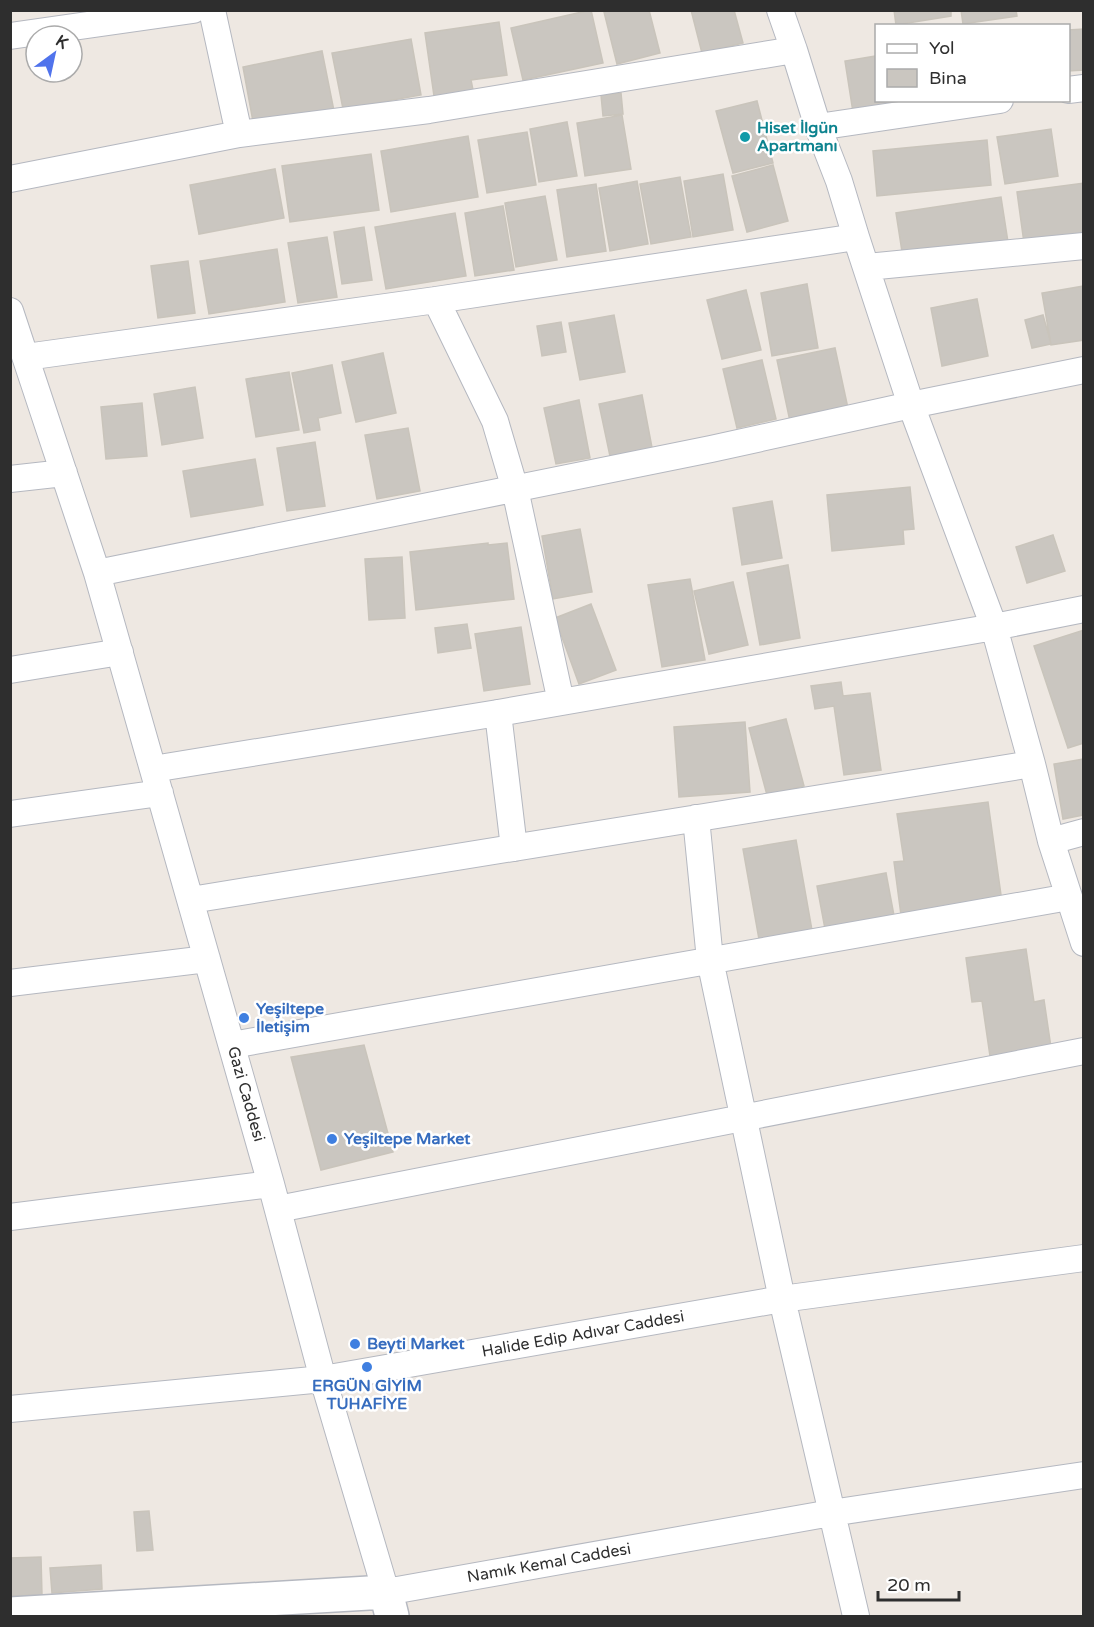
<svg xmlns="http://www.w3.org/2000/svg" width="1094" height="1627" font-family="'Varela Round',sans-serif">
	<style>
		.building { fill: #cac6c0; stroke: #c9c4bb; stroke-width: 1.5 }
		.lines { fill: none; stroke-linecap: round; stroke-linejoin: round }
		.street-casing { stroke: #b5b8c0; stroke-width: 28 }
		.secondary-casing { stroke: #b5b8c0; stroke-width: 36 }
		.street { stroke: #fff; stroke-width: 26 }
		.secondary { stroke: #fff; stroke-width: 33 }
		.culture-dot { fill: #0f9aa8; stroke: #fff; stroke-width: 2 }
		.shop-dot { fill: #3f7fe0; stroke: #fff; stroke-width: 2 }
		.labels { text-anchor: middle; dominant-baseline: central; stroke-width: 5; stroke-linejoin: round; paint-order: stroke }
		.culture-label { font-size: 16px; font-weight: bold; fill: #0d838f; stroke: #fff; text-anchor: start }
		.shop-label { font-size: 16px; font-weight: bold; fill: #366cbe; stroke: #fff; text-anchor: start }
		.street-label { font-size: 16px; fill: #2e2e2e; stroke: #fff }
	</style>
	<rect width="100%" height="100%" fill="#eee8e2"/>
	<path class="building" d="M591 10 603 63 523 80 511 28Z
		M609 10H649L660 53 617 64 604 12Z
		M691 10H734L743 43 702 53Z
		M894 10H951V16L896 25Z
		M961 10H1016L1017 16 963 24Z
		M499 22 507 75 471 80 473 90 434 96 425 33Z
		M1084 29V70L1068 71V30Z
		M411 39 421 95 343 109 332 53Z
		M322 51 334 111 254 127 243 67Z
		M876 56V100H917L853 112 845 61Z
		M621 93 623 114 603 116 601 95Z
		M757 101 773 163 733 173 716 111Z
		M622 115 631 169 585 176 577 123Z
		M567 122 577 176 539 182 530 129Z
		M1051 129 1058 176 1005 184 997 137Z
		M527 132 536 185 487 193 478 140Z
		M468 136 478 197 391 212 381 151Z
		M987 140 991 185 877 196 873 151Z
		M371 154 379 210 290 222 282 166Z
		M773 165 788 221 747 232 732 176Z
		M275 169 284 218 199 234 190 185Z
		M723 174 733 230 693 237 684 181Z
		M680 177 691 237 651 244 640 184Z
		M637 181 648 244 610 251 599 188Z
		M1084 183V235L1024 243 1017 192Z
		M596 184 606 251 567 257 557 190Z
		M545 196 557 260 516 267 505 203Z
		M1001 197 1008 242 903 258 896 213Z
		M503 206 514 270 475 276 465 213Z
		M455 213 466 276 386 289 375 227Z
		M364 227 372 280 342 284 334 232Z
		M327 237 337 297 298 303 288 243Z
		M277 249 285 302 209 314 200 261Z
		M188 261 195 313 158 318 151 266Z
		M807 284 818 348 772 356 761 293Z
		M1084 286V340L1051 345 1042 293Z
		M746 290 761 350 722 359 707 300Z
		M977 299 988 356 942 366 931 308Z
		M614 315 625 372 580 380 569 323Z
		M1043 315 1051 344 1032 348 1025 320Z
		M561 322 566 352 542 356 537 326Z
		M835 348 849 413 791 426 777 360Z
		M383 353 396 413 356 422 342 362Z
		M762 360 776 419 737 428 723 369Z
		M332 365 341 413 318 418 320 430 304 433 292 373Z
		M289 372 299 430 256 437 246 379Z
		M195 387 203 438 162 445 154 394Z
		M642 395 653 453 611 461 599 404Z
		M579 400 590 458 556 464 544 408Z
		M142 403 147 456 106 459 101 407Z
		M408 428 420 491 377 499 365 435Z
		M315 442 325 506 287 511 277 448Z
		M255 459 263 505 191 517 183 471Z
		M910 487 914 529 903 530 904 544 832 551 827 495Z
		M772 501 782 558 742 565 733 508Z
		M580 529 592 592 553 599 542 536Z
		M1053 535 1065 571 1027 583 1016 547Z
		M488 543V545L507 543 514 599 416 610 410 552Z
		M402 557 405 618 369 620 365 559Z
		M788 565 800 638 760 645 747 573Z
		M690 579 705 660 662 667 648 585Z
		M733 582 748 645 709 654 694 591Z
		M591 604 616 670 579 684 555 618Z
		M467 624 471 648 438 653 435 628Z
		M521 627 530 684 484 691 475 634Z
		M1084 630V743L1068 748 1034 646Z
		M841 682 843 696 870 693 881 770 844 775 834 706 815 709 811 686Z
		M786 719 804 786 767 795 749 728Z
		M745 722 750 792 679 797 674 727Z
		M1084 759V815L1063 819 1054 764Z
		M988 802 1002 902 901 915 894 862 904 861 897 814Z
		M796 840 813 936 760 945 743 849Z
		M886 873 895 921 826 934 817 886Z
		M1026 949 1034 1002 1044 1000 1052 1054 991 1063 982 1001 972 1002 966 958Z
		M364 1045 393 1152 321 1170 291 1057Z
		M149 1511 153 1550 137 1551 134 1512Z
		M41 1557 42 1595 10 1596V1558Z
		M101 1565 102 1589 52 1593 50 1568Z"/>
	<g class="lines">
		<defs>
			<path id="street" d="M212 10 239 134
				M780 10 794 50 818 127 839 181 856 237 911 405 994 627 1032 764 1051 841 1084 943
				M10 36 193 10
				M1068 90 1084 88
				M818 127 1000 100
				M10 179 239 134 429 110 794 50
				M867 267 1084 246
				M436 300 495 421 515 489 561 702
				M10 311 97 573 271 1184 323 1379 386 1592 831 1513 1084 1475
				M26 357 436 300 856 237
				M10 479 64 473
				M97 573 711 449 911 405 1084 370
				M10 670 120 652
				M498 713 514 848
				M153 769 498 713 994 627 1084 609
				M10 814 160 793
				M696 818 710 960 782 1299 856 1616
				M1051 841 1084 832
				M191 900 1032 764
				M10 983 207 959
				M232 1045 1069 897
				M278 1209 1084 1051
				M10 1217 271 1184
				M10 1409 323 1379 782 1299 1084 1258"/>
			<path id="secondary" d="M10 1614 386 1592 392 1616"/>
		</defs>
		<use href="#street" class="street-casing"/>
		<use href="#secondary" class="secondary-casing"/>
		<use href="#street" class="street"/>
		<use href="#secondary" class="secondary"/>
	</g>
	<circle class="culture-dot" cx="745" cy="137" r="6"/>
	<g class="shop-dot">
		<circle cx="244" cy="1018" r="6"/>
		<circle cx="332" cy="1139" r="6"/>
		<circle cx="355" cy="1344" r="6"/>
		<circle cx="367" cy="1367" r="6"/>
	</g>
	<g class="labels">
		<g class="culture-label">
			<text x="757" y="128">Hiset İlgün<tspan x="757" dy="18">Apartmanı</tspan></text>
		</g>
		<g class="shop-label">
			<text x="256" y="1009">Yeşiltepe<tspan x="256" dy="18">İletişim</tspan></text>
			<text x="344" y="1139">Yeşiltepe Market</text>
			<text x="367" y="1344">Beyti Market</text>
			<text x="367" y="1386" text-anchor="middle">ERGÜN GİYİM<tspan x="367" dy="18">TUHAFİYE</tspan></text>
		</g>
		<g class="street-label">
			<text transform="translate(246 1094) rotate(74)">Gazi Caddesi</text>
			<text transform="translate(583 1334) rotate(-10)">Halide Edip Adıvar Caddesi</text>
			<text transform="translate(549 1563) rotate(-10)">Namık Kemal Caddesi</text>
		</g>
	</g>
	<rect width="1094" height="1627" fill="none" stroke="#2e2e2e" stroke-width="24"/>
	<rect x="875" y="24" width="195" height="78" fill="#ffffff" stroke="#ababab" stroke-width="1.5"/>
	<rect x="887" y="44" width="30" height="9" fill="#ffffff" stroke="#ababab" stroke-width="1.5"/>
	<text x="929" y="54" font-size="18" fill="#2e2e2e">Yol</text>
	<rect x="887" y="69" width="30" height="18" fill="#cac6c0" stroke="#ababab" stroke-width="1.5"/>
	<text x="929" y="84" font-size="18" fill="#2e2e2e">Bina</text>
	<g transform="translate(54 54) rotate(33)"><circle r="28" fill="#ffffff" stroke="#ababab" stroke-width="1.5"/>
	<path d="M0-4.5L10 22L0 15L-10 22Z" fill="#5073ec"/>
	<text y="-9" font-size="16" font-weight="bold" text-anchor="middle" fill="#2e2e2e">K</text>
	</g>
	<path d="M878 1591v9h81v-9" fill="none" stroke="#2e2e2e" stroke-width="3"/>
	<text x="887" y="1591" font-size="18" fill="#2e2e2e" stroke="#ffffff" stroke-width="4.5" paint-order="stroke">20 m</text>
</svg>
